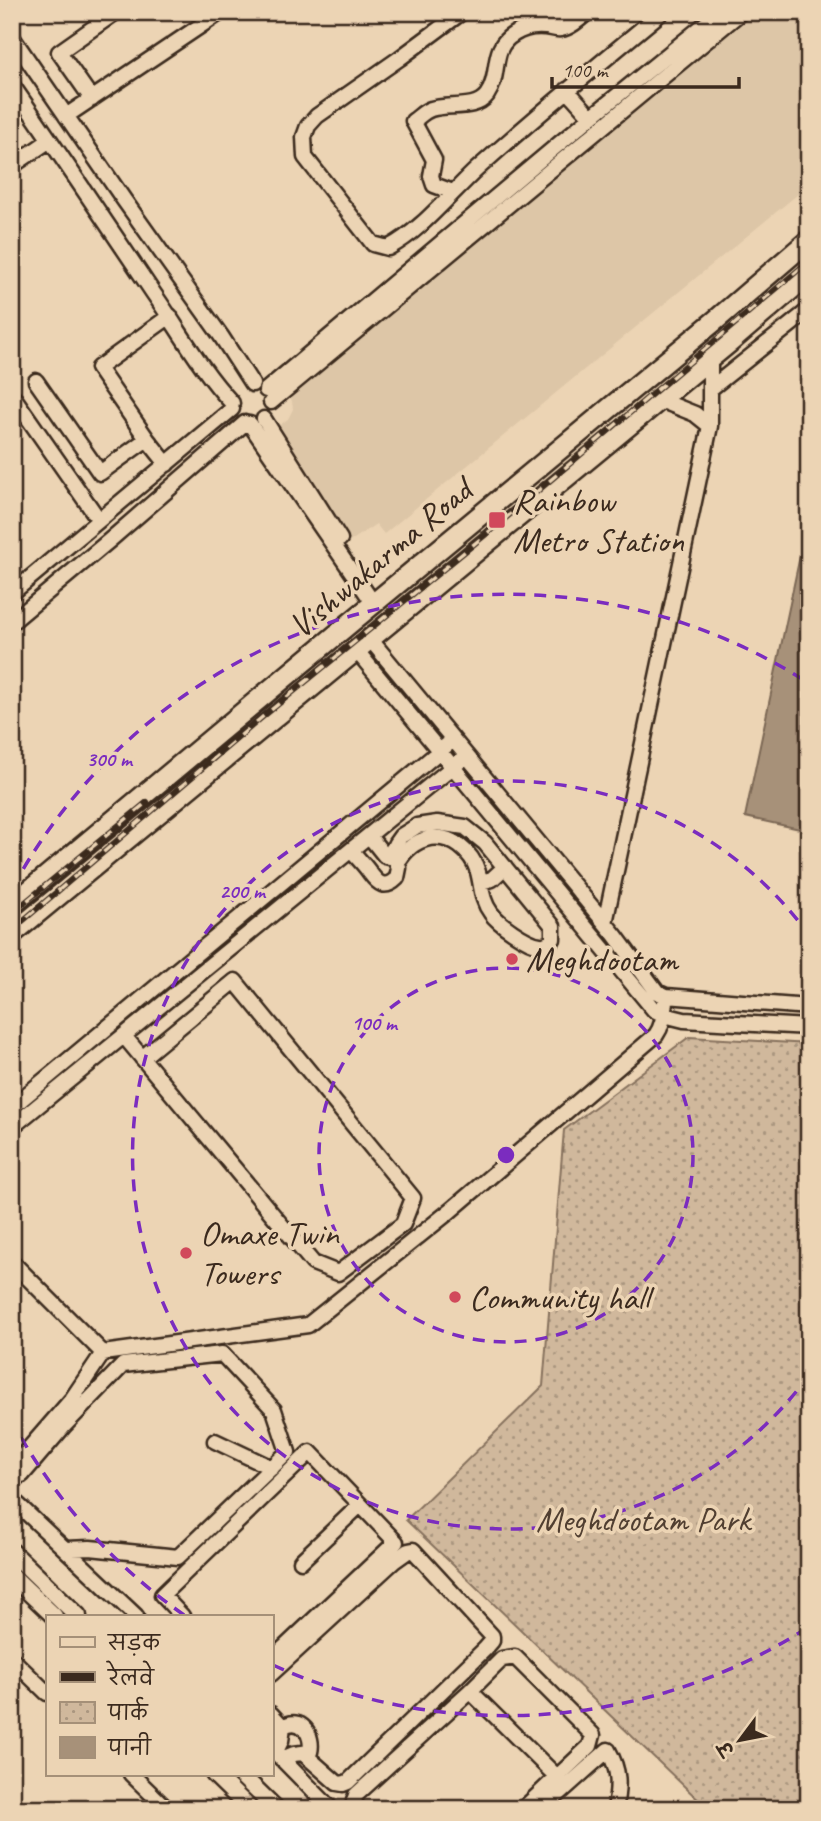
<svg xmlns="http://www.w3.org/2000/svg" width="821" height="1821" font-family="Caveat,'Playpen Sans Deva',sans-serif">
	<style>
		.built { fill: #ddc6a7 }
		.park { fill: url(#park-dots); stroke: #86715d; stroke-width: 2 }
		.water { fill: #a79179; stroke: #7c6855; stroke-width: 2 }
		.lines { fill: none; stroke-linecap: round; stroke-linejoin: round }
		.minor-casing { stroke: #3b2a1e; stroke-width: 19 }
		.tertiary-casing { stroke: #3b2a1e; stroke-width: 21 }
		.secondary-casing { stroke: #3b2a1e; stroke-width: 24 }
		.minor { stroke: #ecd4b4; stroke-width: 14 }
		.tertiary { stroke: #ecd4b4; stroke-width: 16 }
		.secondary { stroke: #ecd4b4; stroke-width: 19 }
		.rail-casing { stroke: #3b2a1e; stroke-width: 6 }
		.rail { stroke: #ecd4b4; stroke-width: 3.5; stroke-dasharray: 10; stroke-linecap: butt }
		.ring { fill: none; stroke: #7b2cbf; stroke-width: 3.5; stroke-dasharray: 12 9 }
		.poi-dot { fill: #d1495b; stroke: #ecd4b4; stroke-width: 2.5 }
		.labels { text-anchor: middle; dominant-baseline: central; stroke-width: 7; stroke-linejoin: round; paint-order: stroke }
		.poi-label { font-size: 35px; fill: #3b2a1e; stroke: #ecd4b4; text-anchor: start }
		.street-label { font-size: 35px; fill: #3b2a1e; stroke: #ecd4b4 }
		.park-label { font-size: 35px; fill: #513f31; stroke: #ecd4b4 }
		.centre { fill: #7b2cbf; stroke: #ecd4b4; stroke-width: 3.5 }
		.ring-label { font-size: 21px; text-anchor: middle; font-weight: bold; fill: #7b2cbf; stroke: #ecd4b4; stroke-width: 7; stroke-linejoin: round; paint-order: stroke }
	</style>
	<defs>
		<pattern id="park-dots" width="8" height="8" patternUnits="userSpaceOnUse" patternTransform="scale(1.75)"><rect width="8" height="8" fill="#d0b89c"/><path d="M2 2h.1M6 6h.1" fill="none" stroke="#aa967f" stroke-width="1.8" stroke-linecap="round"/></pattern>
	</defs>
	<rect width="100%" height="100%" fill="#ecd4b4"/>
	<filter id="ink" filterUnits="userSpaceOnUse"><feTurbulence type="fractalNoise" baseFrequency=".0143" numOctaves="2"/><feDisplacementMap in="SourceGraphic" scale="14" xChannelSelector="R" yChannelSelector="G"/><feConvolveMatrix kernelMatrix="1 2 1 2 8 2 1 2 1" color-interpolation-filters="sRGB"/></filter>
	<g filter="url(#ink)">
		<path class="built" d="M748 12H809V185L384 534 376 524 348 543 269 433 288 419 293 409 292 402 290 394Z"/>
		<path class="park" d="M689 1037 809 1044V1809H708L406 1520 543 1386 564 1130Z"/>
		<path class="water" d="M809 513V831L745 817Z"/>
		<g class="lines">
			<defs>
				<path id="minor" d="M462 12 400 58 317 116 308 126 304 137 305 157 373 244 388 248C422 230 449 195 477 169 537 115 599 64 662 12
					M12 37 124 200 221 336 252 384
					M12 85C60 154 107 224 154 294 180 331 201 370 232 403
					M567 90 591 117
					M92 99 59 52 116 12
					M66 116 221 12
					M12 166 50 140
					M453 192 434 185 431 176 434 160 413 121C418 118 424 111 431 109 448 103 475 111 487 95 502 73 489 49 514 34 523 28 534 26 545 27 550 27 556 30 561 29 570 28 581 18 588 12
					M36 381 100 473 147 439 98 368 170 316
					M710 389 809 310
					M266 390 591 117 720 12
					M12 395 99 520
					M660 400 695 414 710 426
					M271 402 741 12
					M264 419 340 539
					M250 424 374 604
					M147 439 167 464
					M12 593 232 409
					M12 622 110 540 245 423
					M370 639 615 935 657 992 666 996 809 1007
					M356 650 654 1010 664 1015 684 1020 809 1027
					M369 836 385 856
					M351 850C357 858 365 865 370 873 378 884 385 890 397 878L399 868 397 864C404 851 415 841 430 838 451 834 472 852 478 872 482 886 481 900 491 913 498 923 526 943 540 945 546 946 550 943 553 939V926L485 843 465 827 437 823 417 826 401 836 396 843 389 857
					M481 882 492 879 505 867
					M605 923 710 426V358
					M124 1036 313 1263 338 1273 403 1224 413 1198 235 981 142 1058
					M12 1107 447 745
					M12 1127 460 761
					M12 1262 103 1353 308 1325 450 1211 656 1035C665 1022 663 1010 666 996
					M215 1441 272 1468
					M12 1468 72 1399 103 1353
					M22 1475 63 1427 123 1365 222 1354 274 1410 288 1452 178 1557 90 1548 66 1549
					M12 1499 136 1616
					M301 1561 360 1505
					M182 1616 162 1595 310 1452 396 1542 271 1660
					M12 1659 47 1693
					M271 1674 394 1561 408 1551 413 1550 492 1636V1641L485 1649 348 1782 343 1784 337 1783 304 1754
					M470 1691 556 1776
					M271 1714 283 1727
					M275 1753 281 1741 283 1727C301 1715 314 1735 310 1752L294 1754 282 1759
					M278 1755 331 1809
					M131 1774 167 1809
					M358 1809 354 1801 356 1795 470 1691 502 1659 515 1657 593 1735 590 1746 523 1809
					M542 1809 608 1750C620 1771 619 1785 615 1809"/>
				<path id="tertiary" d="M12 1552 78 1616
					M12 1576 54 1616
					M214 1774 250 1809
					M240 1774 276 1809"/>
				<path id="secondary" d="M12 905 349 624 716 320 809 240
					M12 934 729 343 809 274"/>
			</defs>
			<use href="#minor" class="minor-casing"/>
			<use href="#tertiary" class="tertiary-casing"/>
			<use href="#secondary" class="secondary-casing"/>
			<use href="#minor" class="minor"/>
			<use href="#tertiary" class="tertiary"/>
			<use href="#secondary" class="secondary"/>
			<defs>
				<path id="rail" d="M12 913 147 802
					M12 930 260 719 501 522 809 261"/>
			</defs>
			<use href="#rail" class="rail-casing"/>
			<use href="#rail" class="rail"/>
		</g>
	</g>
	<g class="ring">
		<circle cx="506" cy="1155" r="187"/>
		<path d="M809 1375A374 374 0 1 1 809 935"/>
		<path d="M807 1628A561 561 0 0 1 273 1665M184 1615A561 561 0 0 1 13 1423M13 887A561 561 0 0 1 807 682"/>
	</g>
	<g class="poi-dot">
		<rect x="488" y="511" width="18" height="18" rx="3.5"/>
		<circle cx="512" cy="959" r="7"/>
		<circle cx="186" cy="1253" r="7"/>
		<circle cx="455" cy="1297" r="7"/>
	</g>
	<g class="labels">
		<g class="poi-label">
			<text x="513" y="500">Rainbow<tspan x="513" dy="40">Metro Station</tspan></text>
			<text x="526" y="959">Meghdootam</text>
			<text x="200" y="1233">Omaxe Twin<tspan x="200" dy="40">Towers</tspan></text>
			<text x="469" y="1297">Community hall</text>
		</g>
		<g class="street-label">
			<text transform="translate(380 558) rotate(-40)">Vishwakarma Road</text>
		</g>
		<g class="park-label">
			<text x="643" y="1519">Meghdootam Park</text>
		</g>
	</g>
	<circle cx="506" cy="1155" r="10" class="centre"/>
	<g class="ring-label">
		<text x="109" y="766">300 m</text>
		<text x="242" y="898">200 m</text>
		<text x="374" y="1030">100 m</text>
	</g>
	<rect width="821" height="1821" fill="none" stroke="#ecd4b4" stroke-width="42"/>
	<rect x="21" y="21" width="779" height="1779" fill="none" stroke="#3b2a1e" stroke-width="2.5" filter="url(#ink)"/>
	<rect x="46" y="1615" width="228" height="161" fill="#ecd4b4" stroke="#a59078" stroke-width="2"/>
	<rect x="60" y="1637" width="35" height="10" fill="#ecd4b4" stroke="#a59078" stroke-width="2"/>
	<text x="108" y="1650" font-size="21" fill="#3b2a1e">सड़क</text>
	<rect x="60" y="1672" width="35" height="10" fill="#3b2a1e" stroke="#a59078" stroke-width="2"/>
	<text x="108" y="1685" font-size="21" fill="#3b2a1e">रेलवे</text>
	<rect x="60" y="1702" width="35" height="21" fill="url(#park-dots)" stroke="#a59078" stroke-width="2"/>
	<text x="108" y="1720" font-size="21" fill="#3b2a1e">पार्क</text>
	<rect x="60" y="1737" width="35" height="21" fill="#a79179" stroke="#a59078" stroke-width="2"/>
	<text x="108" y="1755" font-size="21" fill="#3b2a1e">पानी</text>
	<g transform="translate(740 1740) rotate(238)" stroke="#ecd4b4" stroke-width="5" paint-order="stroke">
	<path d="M0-5L12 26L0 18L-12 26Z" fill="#3b2a1e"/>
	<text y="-10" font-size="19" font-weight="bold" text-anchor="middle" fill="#3b2a1e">उ</text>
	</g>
	<path d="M552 77v10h187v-10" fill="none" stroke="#3b2a1e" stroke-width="3.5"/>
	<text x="562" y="77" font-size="21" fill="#3b2a1e" stroke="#ecd4b4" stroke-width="5" paint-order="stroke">100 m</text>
</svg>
